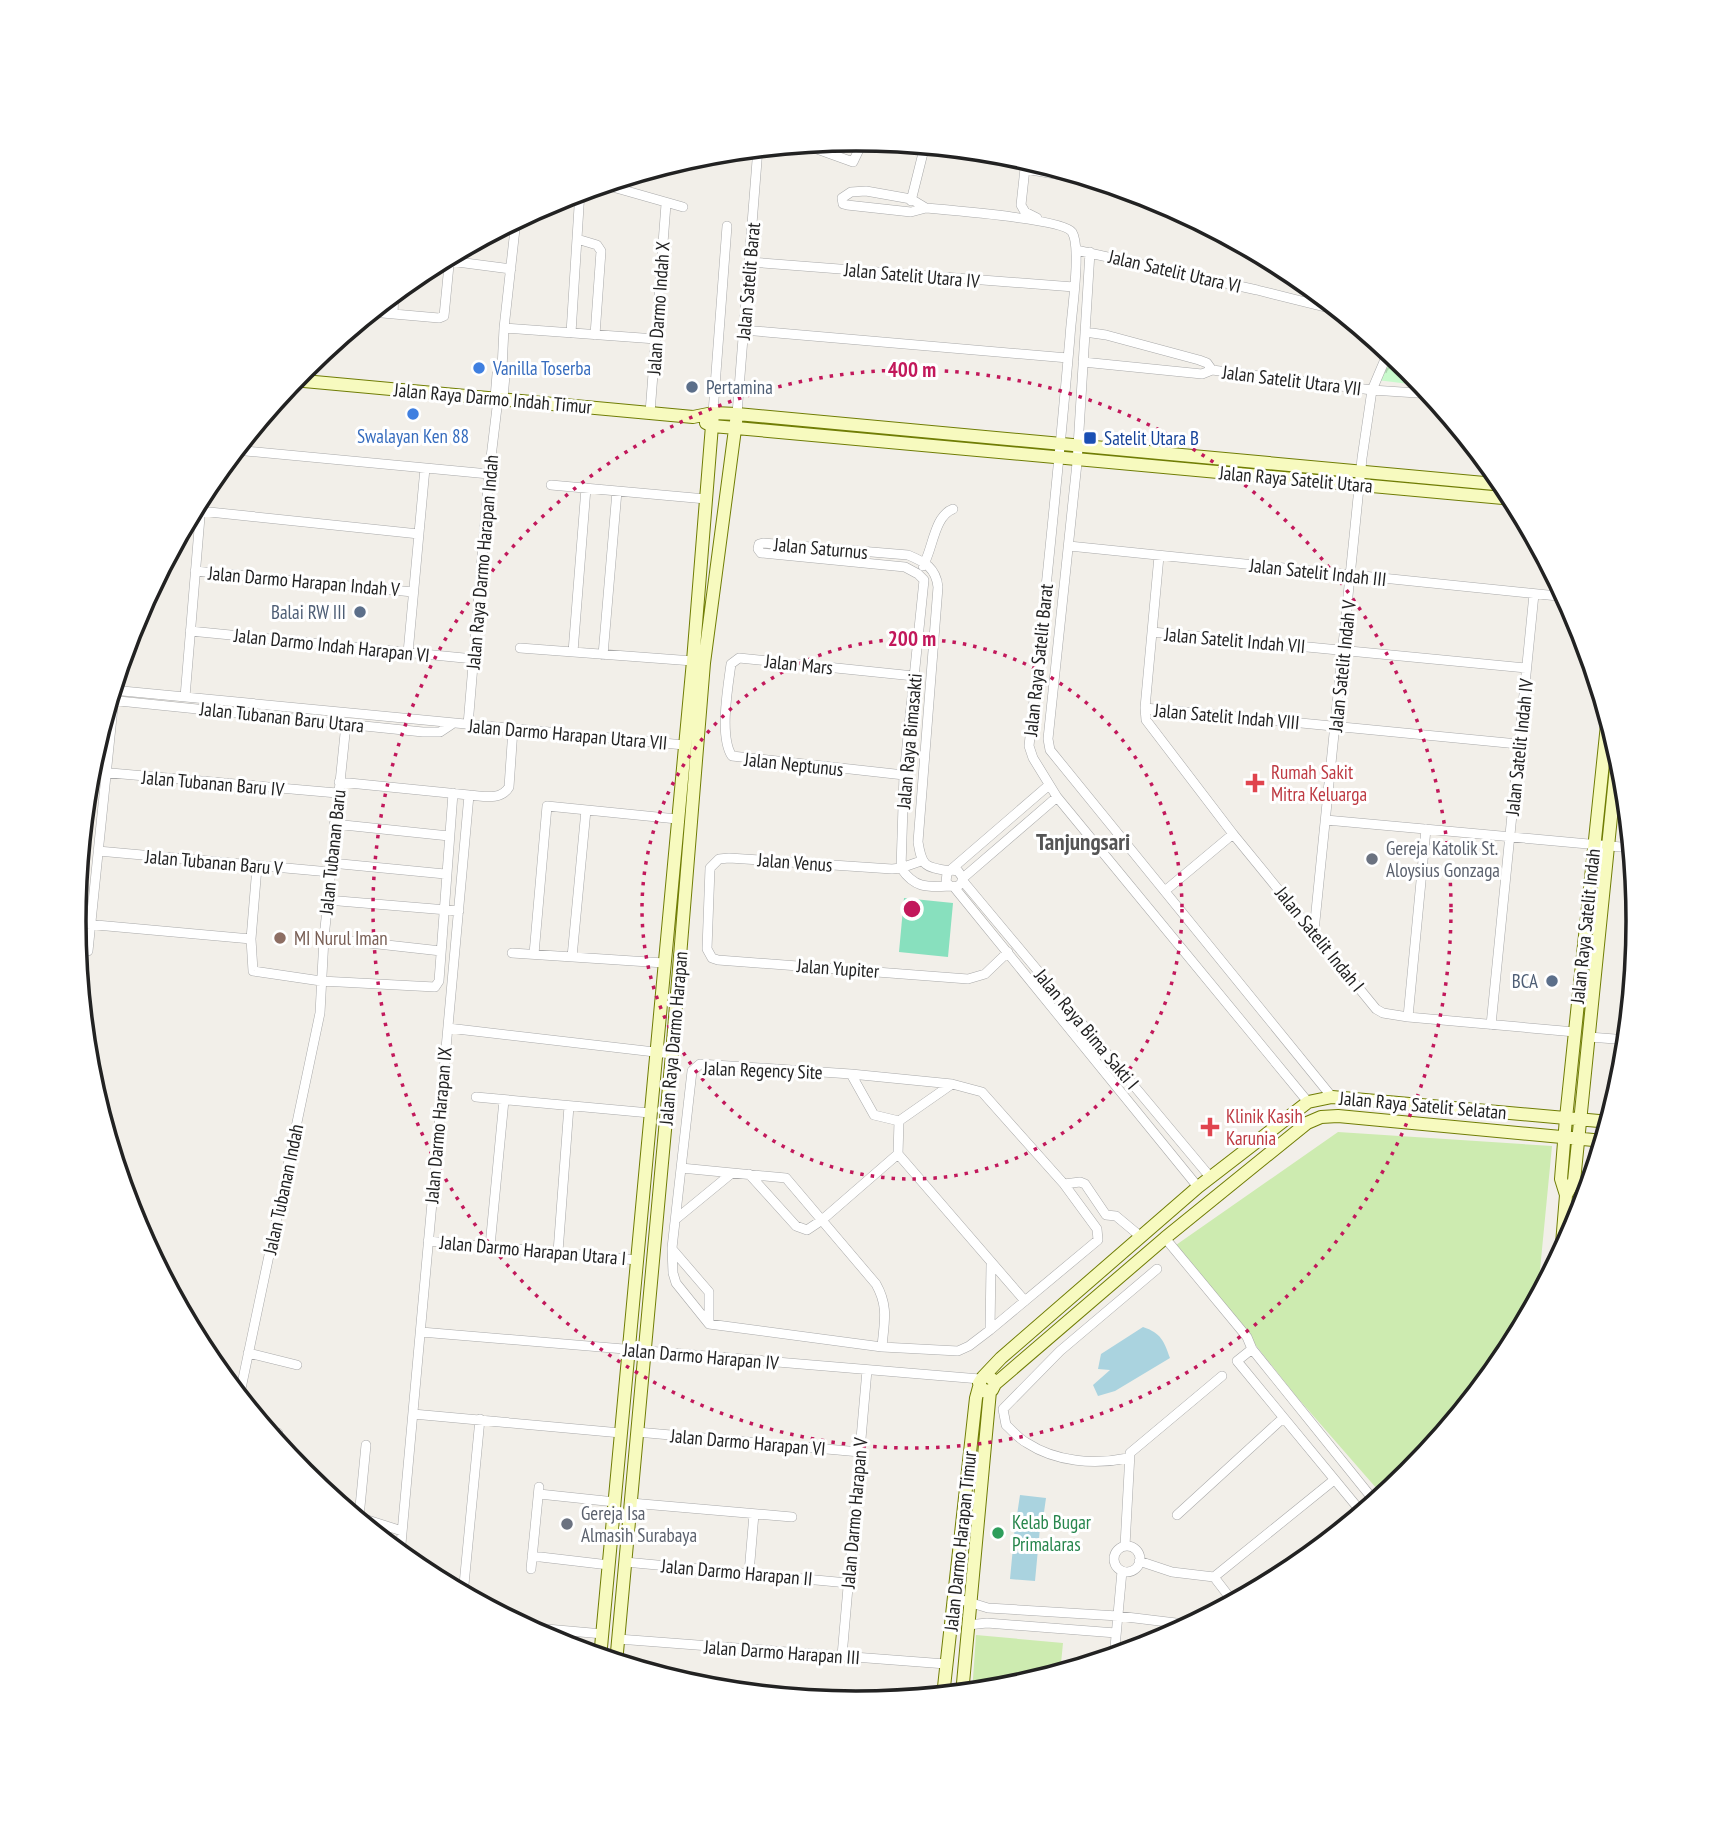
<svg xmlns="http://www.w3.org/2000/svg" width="1713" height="1843" font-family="'PT Sans Narrow',sans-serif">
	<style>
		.grass { fill: #cdebb0 }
		.park { fill: url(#park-crowns) }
		.pitch { fill: #88e0be }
		.water { fill: #aad3df }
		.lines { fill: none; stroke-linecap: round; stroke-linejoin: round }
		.street-casing { stroke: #a9a9a9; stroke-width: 10 }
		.secondary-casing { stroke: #707d05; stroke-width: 14 }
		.street { stroke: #fff; stroke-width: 9 }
		.secondary { stroke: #f7fabf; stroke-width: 12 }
		.ring { fill: none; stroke: #c2185b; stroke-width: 3.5; stroke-dasharray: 3.5 7 }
		.shop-dot { fill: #3f7fe0; stroke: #fff; stroke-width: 2.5 }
		.service-dot { fill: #5c6f8a; stroke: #fff; stroke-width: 2.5 }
		.transit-dot { fill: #1a4fb4; stroke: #fff; stroke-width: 2.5 }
		.health-dot { fill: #e0444e; stroke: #fff; stroke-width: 2.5 }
		.worship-dot { fill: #6b7280; stroke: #fff; stroke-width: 2.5 }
		.education-dot { fill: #8d6e63; stroke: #fff; stroke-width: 2.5 }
		.leisure-dot { fill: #2e9e5b; stroke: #fff; stroke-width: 2.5 }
		.labels { text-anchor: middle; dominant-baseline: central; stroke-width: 6; stroke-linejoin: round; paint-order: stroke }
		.street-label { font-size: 19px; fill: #222; stroke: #fff }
		.shop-label { font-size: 19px; fill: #366cbe; stroke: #fff; text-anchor: start }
		.service-label { font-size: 19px; fill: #4e5e75; stroke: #fff; text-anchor: end }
		.transit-label { font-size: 19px; fill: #164399; stroke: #fff; text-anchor: start }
		.health-label { font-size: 19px; fill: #be3a42; stroke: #fff; text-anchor: start }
		.worship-label { font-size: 19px; fill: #5b616d; stroke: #fff; text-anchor: start }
		.education-label { font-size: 19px; fill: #785e54; stroke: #fff; text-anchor: start }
		.leisure-label { font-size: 19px; fill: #27864d; stroke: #fff; text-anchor: start }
		.quarter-label { font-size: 23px; font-weight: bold; fill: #555; stroke: #fff }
		.rim { fill: none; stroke: #222; stroke-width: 3.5 }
		.centre { fill: #c2185b; stroke: #fff; stroke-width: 3.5 }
		.ring-label { font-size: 21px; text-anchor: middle; font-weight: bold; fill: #c2185b; stroke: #fff; stroke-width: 6; stroke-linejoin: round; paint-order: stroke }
	</style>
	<defs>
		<pattern id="park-crowns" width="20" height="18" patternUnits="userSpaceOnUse" patternTransform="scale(1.75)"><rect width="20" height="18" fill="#c8facc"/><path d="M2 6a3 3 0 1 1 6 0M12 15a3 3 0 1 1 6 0" fill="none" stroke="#acd6af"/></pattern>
	</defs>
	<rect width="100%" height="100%" fill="#f2efe9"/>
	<path class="grass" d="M1338 1132 1552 1146 1537 1301 1507 1357 1410 1475 1384 1497 1296 1396 1176 1245Z
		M976 1635 1063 1643 1060 1674 1009 1690 972 1693Z"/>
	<path class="park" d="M1391 352 1410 368 1425 386 1377 380Z"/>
	<path class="pitch" d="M904 898 953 903 948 957 899 952Z"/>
	<path class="water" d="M1143 1327C1161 1333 1164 1341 1170 1358L1115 1391 1098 1396 1093 1385 1110 1370 1098 1369 1101 1354Z
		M1020 1495 1046 1498 1043 1519 1017 1515Z
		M1015 1526 1040 1528 1035 1581 1010 1579Z"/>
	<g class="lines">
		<defs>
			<path id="street" d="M803 144 853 162 864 139
				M1026 159 1021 205 1025 212 1037 218
				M1025 169 1103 182
				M602 184 683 207
				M911 201 925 145
				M926 208 911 199 866 191 851 192 842 198 843 204 847 205 911 212 926 208C947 210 1064 219 1072 232 1082 248 1071 316 1070 337 1058 474 1044 610 1029 746L1033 758 1057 797 1308 1102
				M577 239 597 245 601 251 595 335
				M1076 250 1257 290 1341 311
				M1090 252 1077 463 1048 739 1050 750 1332 1097
				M442 260 511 269
				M750 262 1074 287
				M371 312 439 318 444 316 450 255
				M393 314 394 293
				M504 328 656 339
				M743 330 1068 358
				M1085 332 1106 335 1199 360 1207 363 1212 370
				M571 333 580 191
				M1083 362 1202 374 1212 370 1372 390 1432 394
				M495 398 497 374 502 369
				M503 399 505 375 502 369 504 328 516 220
				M650 413 666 204
				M713 413 727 226
				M737 414 758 148
				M235 450 489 474
				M551 485 706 499
				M200 511 419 534
				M1069 546 1567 597
				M1159 556 1145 708 1146 720 1233 834 1376 1009 1383 1013 1408 1017 1575 1032
				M923 566C933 549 934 516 953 509
				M195 571 413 592
				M190 631 474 659
				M1152 632 1526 668
				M520 648 693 661
				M573 652 586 488
				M408 653 425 468
				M603 655 617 491
				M112 690 684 745
				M185 697 202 493
				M109 700 423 732H440L452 724
				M1145 708 1518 744
				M468 725 489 474 498 399
				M88 771 337 793
				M904 775 732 756C719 737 728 686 731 664L739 658 914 676
				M339 782 469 795
				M84 813 91 761
				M1326 820 1632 848
				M334 824 449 836
				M98 851 330 872
				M921 861 901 868 892 869 729 858 719 859 710 868 707 949 712 958 718 960 968 979 985 974 1008 952
				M331 863 445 874
				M257 867 251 939 253 971 321 981 435 987 439 981 453 793
				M952 870 958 871 963 878C962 885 957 888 950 886L946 882 947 873 1049 785
				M950 871C925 867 922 867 918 842L938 587C936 568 925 562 908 555L763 543 759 544 758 549 761 553 905 567 918 574 924 580 904 775 901 868C915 889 928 887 950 886
				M963 878 1057 797
				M962 880 1211 1178
				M954 887 1198 1187
				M1166 890 1233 834
				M327 900 459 911
				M74 923 251 939
				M1314 931 1362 458 1372 390 1389 350
				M324 938 441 951
				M88 951 116 678
				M512 953 664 963
				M534 954 547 806 677 819
				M572 957 586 810
				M1408 1017 1426 829
				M1491 1025 1534 594
				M448 1028 672 1054
				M1589 1037 1628 1040
				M700 1064 851 1074 952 1084 982 1092 1064 1184 1097 1229 1098 1240 990 1330 969 1346 958 1351 882 1347 709 1324 676 1283 673 1273 672 1248 692 1071Z
				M851 1074 874 1115 899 1121
				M952 1084 899 1121 898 1154 1025 1301
				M476 1097 650 1113
				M681 1168 786 1178 876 1284C889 1307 884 1322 882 1347
				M749 1174 796 1226 807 1230 822 1220 898 1154
				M1064 1184 1080 1182 1085 1184 1106 1215 1116 1216 1140 1236
				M676 1219 732 1173
				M1165 1238 1247 1337 1252 1349 1376 1503
				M428 1241 637 1260
				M490 1246 504 1100
				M672 1249 709 1292V1324
				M558 1252 569 1106
				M990 1330 991 1265
				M421 1332 980 1379
				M1252 1349 1237 1361 1363 1514
				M248 1353 297 1365
				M239 1398 320 1013 324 938 346 724
				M413 1414 621 1433
				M267 1431 278 1433
				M637 1432 860 1452
				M1128 1458C1095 1465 1056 1462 1027 1443 1019 1439 1013 1431 1006 1425L1003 1409 1060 1351 1157 1269
				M539 1494 615 1502
				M631 1503 792 1517
				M352 1515 402 1531
				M1177 1515 1282 1419
				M359 1517 366 1445
				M1125 1546 1130 1453 1222 1376
				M1114 1559a13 13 0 1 1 26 0a13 13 0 1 1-26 0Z
				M400 1555 469 795C483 796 501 801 509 787L513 729
				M532 1556 609 1565
				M1139 1561 1172 1572 1214 1577 1334 1480
				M625 1562 848 1583
				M531 1569 539 1487
				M749 1573 754 1514
				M1214 1577 1234 1603
				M463 1595 480 1419
				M954 1601 962 1600 988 1608 1118 1616 1176 1623 1188 1628
				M968 1625 987 1623 1116 1633
				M524 1627 603 1634
				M618 1639 946 1664
				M842 1656 867 1370
				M1114 1658 1122 1571"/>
			<path id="secondary" d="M293 380 693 417 713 413 737 414 1506 485
				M706 423 712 426 736 428 1514 499
				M1566 1195 1574 1181 1618 748
				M1561 1256 1566 1195 1561 1179 1566 1118 1608 715
				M983 1377 1001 1358 1198 1187 1308 1102 1332 1097 1610 1122
				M995 1384 993 1380 988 1376 983 1377 979 1383 983 1391 992 1390 995 1384 1165 1238 1307 1123 1321 1117 1338 1116 1604 1141
				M600 1658 693 661 713 413
				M616 1663 672 1054 704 663 737 414
				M962 1694 990 1391
				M943 1696 976 1398 979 1387"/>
		</defs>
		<use href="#street" class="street-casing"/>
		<use href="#secondary" class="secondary-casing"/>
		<use href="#street" class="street"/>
		<use href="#secondary" class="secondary"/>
	</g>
	<g class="ring">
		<circle cx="912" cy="909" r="270"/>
		<circle cx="912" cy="909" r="539"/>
	</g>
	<g class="shop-dot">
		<circle cx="479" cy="368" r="7"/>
		<circle cx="413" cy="414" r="7"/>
	</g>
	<g class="service-dot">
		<circle cx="692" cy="387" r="7"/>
		<circle cx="360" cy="612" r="7"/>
		<circle cx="1552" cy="981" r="7"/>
	</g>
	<rect class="transit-dot" x="1083" y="431" width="14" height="14" rx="3.5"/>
	<g class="health-dot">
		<path d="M1251.5 772.5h7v7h7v7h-7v7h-7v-7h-7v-7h7z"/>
		<path d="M1206.5 1116.5h7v7h7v7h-7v7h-7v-7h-7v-7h7z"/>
	</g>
	<g class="worship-dot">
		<circle cx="1372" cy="859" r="7"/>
		<circle cx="567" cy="1524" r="7"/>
	</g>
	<circle class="education-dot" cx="280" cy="938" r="7"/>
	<circle class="leisure-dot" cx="998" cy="1533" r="7"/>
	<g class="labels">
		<g class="street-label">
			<text transform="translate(1175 271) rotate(13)">Jalan Satelit Utara VI</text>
			<text transform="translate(912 275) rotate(5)">Jalan Satelit Utara IV</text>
			<text transform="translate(748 281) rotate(-85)">Jalan Satelit Barat</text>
			<text transform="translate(658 308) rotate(-86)">Jalan Darmo Indah X</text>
			<text transform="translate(1292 380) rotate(7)">Jalan Satelit Utara VII</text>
			<text transform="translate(493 398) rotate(5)">Jalan Raya Darmo Indah Timur</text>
			<text transform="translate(1296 479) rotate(5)">Jalan Raya Satelit Utara</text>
			<text transform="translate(821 548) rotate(5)">Jalan Saturnus</text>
			<text transform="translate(482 562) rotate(-85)">Jalan Raya Darmo Harapan Indah</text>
			<text transform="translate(1318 572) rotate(6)">Jalan Satelit Indah III</text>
			<text transform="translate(304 581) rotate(5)">Jalan Darmo Harapan Indah V</text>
			<text transform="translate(1235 640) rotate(5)">Jalan Satelit Indah VII</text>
			<text transform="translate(332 645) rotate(6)">Jalan Darmo Indah Harapan VI</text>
			<text transform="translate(1038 660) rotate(-84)">Jalan Raya Satelit Barat</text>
			<text transform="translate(799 664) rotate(6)">Jalan Mars</text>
			<text transform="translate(1342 666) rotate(-84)">Jalan Satelit Indah V</text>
			<text transform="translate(1227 716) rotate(5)">Jalan Satelit Indah VIII</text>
			<text transform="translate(282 717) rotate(6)">Jalan Tubanan Baru Utara</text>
			<text transform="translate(568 734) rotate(5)">Jalan Darmo Harapan Utara VII</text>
			<text transform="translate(909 741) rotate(-85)">Jalan Raya Bimasakti</text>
			<text transform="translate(1519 747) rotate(-84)">Jalan Satelit Indah IV</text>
			<text transform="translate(794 764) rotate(6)">Jalan Neptunus</text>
			<text transform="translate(213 783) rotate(5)">Jalan Tubanan Baru IV</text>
			<text transform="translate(332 852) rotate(-84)">Jalan Tubanan Baru</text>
			<text transform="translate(214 862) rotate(5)">Jalan Tubanan Baru V</text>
			<text transform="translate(795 862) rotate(4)">Jalan Venus</text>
			<text transform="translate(1585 926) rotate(-84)">Jalan Raya Satelit Indah</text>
			<text transform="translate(1320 939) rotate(51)">Jalan Satelit Indah I</text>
			<text transform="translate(838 968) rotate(4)">Jalan Yupiter</text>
			<text transform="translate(1087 1029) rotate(50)">Jalan Raya Bima Sakti I</text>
			<text transform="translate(673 1038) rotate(-85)">Jalan Raya Darmo Harapan</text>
			<text transform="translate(763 1070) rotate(2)">Jalan Regency Site</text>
			<text transform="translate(1423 1105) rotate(5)">Jalan Raya Satelit Selatan</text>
			<text transform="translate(438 1125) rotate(-85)">Jalan Darmo Harapan IX</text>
			<text transform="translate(283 1189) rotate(-78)">Jalan Tubanan Indah</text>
			<text transform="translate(533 1250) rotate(5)">Jalan Darmo Harapan Utara I</text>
			<text transform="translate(701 1356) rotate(5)">Jalan Darmo Harapan IV</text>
			<text transform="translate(748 1442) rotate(5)">Jalan Darmo Harapan VI</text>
			<text transform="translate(854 1513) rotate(-85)">Jalan Darmo Harapan V</text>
			<text transform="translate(960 1541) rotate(-84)">Jalan Darmo Harapan Timur</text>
			<text transform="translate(737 1572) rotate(5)">Jalan Darmo Harapan II</text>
			<text transform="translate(782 1652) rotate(4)">Jalan Darmo Harapan III</text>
		</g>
		<g class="shop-label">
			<text x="493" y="368">Vanilla Toserba</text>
			<text x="413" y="436" text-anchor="middle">Swalayan Ken 88</text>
		</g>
		<g class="service-label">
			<text x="706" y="387" text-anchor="start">Pertamina</text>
			<text x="346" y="612">Balai RW III</text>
			<text x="1538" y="981">BCA</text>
		</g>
		<g class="transit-label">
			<text x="1104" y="438">Satelit Utara B</text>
		</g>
		<g class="health-label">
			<text x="1271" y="772">Rumah Sakit<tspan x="1271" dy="22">Mitra Keluarga</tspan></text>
			<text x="1226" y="1116">Klinik Kasih<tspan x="1226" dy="22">Karunia</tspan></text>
		</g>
		<g class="worship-label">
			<text x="1386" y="848">Gereja Katolik St.<tspan x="1386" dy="22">Aloysius Gonzaga</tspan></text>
			<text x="581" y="1513">Gereja Isa<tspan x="581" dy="22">Almasih Surabaya</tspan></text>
		</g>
		<g class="education-label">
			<text x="294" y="938">MI Nurul Iman</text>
		</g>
		<g class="leisure-label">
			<text x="1012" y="1522">Kelab Bugar<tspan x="1012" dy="22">Primalaras</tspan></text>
		</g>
		<g class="quarter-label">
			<text x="1083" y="841">Tanjungsari</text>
		</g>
	</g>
	<path d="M0 0H1713V1843H0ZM86 921a770 770 0 1 1 1540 0a770 770 0 1 1-1540 0Z" fill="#fff" fill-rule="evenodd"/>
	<path class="rim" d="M86 921a770 770 0 1 1 1540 0a770 770 0 1 1-1540 0Z"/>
	<circle cx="912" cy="909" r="10" class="centre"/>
	<g class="ring-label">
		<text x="912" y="377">400 m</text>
		<text x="912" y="646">200 m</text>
	</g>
</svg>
